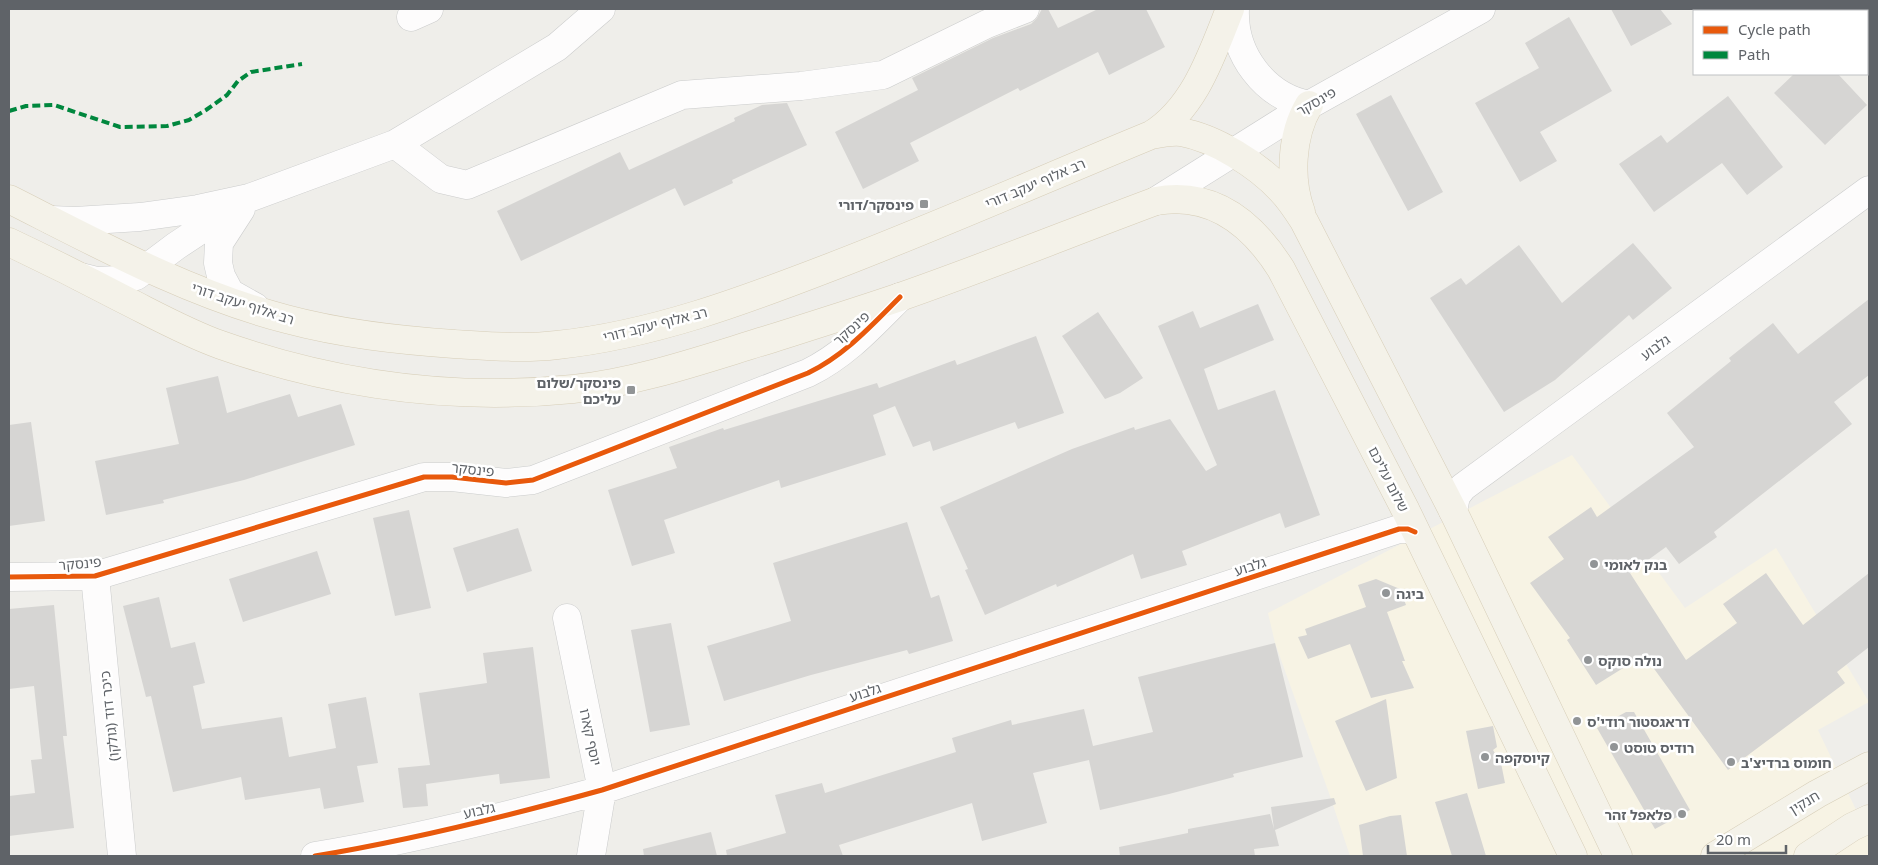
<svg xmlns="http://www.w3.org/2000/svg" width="1878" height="865" font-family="'Noto Sans','Noto Sans Hebrew',sans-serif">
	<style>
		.commercial { fill: #f7f3e4 }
		.building { fill: #d6d5d3 }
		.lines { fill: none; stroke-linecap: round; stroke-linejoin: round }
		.minor-casing { stroke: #cbcccc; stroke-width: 29 }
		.major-casing { stroke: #d7ceb8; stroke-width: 29 }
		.minor { stroke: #fdfcfc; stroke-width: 28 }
		.major { stroke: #f4f2e9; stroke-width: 28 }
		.quiet { stroke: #00873e; stroke-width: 4; stroke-dasharray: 8 4; stroke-linecap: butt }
		.cycleway-casing { stroke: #fff; stroke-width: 8 }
		.cycleway { stroke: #e8590c; stroke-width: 5 }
		.poi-dot { fill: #919496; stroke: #fff; stroke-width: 2 }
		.labels { text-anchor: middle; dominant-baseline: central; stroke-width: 5; stroke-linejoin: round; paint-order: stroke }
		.street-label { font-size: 14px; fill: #5f6368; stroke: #fff }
		.poi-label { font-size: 14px; font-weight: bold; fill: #5f6368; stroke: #fff; text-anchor: start }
	</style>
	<rect width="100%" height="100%" fill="#efeeea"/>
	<path class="commercial" d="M1572 455 1685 608 1776 548 1869 702 1818 730 1869 837V856H1350L1330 796 1275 643 1268 613Z"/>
	<path class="building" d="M1042 9H1048L1058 28 1098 9H1146L1165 47 1109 75 1098 52 1020 91 1018 88 910 143 919 161 863 189 835 132 918 90 912 78 993 38 1031 24 1037 18Z
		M1611 9H1660L1672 24 1631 46Z
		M1569 17 1612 91 1540 132 1557 161 1520 182 1475 103 1539 68 1525 43Z
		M1794 74H1838L1867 105 1825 145 1774 93Z
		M1391 95 1443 192 1408 211 1356 114Z
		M1728 96 1783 167 1747 195 1722 163 1654 212 1619 164 1661 135 1667 143Z
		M787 103 807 145 732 180 733 183 684 206 675 188 521 261 497 211 620 152 629 170 735 121 734 118 762 105Z
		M1633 243 1672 288 1633 320 1629 315 1555 380 1504 412 1430 298 1461 278 1466 285 1519 245 1562 303Z
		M1869 299V375L1834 402 1852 424 1714 532 1717 537 1679 564 1666 547 1630 573 1686 660 1737 623 1723 604 1766 573 1803 625 1869 573V647L1837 672 1845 683 1728 770 1644 655 1596 685 1567 640 1570 638 1530 583 1564 559 1548 537 1591 507 1597 517 1694 447 1667 413 1731 361 1729 358 1773 323 1798 354Z
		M1258 304 1274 340 1204 369 1218 410 1275 390 1320 515 1285 528 1280 513 1182 551 1187 565 1141 579 1133 554 1057 587 1056 584 985 615 965 570 968 569 940 507 1072 449 1134 427 1135 430 1170 419 1206 471 1217 465 1158 326 1193 311 1200 328Z
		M1098 312 1143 378 1120 393 1105 399 1062 336Z
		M1036 336 1064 413 1018 429 1015 422 933 451 930 441 913 447 895 406 873 415 886 455 781 488 779 480 664 520 675 553 632 566 608 490 677 468 669 447 723 428 724 430 877 383 879 388 955 360 957 365Z
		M218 376 227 413 290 394 298 417 341 404 355 445 244 480 163 500 164 503 106 515 95 461 179 444 166 388Z
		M31 422 45 521 9 526V425Z
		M409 510 431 608 395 616 373 518Z
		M907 522 931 598 939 595 953 641 909 654 907 650 811 675 724 701 707 646 791 621 773 563Z
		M518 528 532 571 467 592 453 548Z
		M317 551 331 594 243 622 229 579Z
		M1376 579 1400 589 1406 605 1387 612 1405 661H1402L1414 688 1371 698 1350 644 1308 659 1298 637 1307 635 1305 629 1366 607 1358 585Z
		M159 597 171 648 195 642 205 683 193 686 202 729 282 717 289 757 336 748 328 704 366 697 378 763 357 766 364 802 324 809 320 788 245 800 241 777 173 792 151 696 146 697 123 606Z
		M54 605 67 736H63L74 828 9 836V796L35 793 31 760 42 759 34 686 9 689V609Z
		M671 623 690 725 650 732 631 630Z
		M1275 643 1303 757 1233 774 1234 777 1169 794 1100 810 1089 760 1033 773 1047 823 982 841 972 803 839 845 843 856H727L726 850 786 833 775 795 822 783 825 793 956 752 952 738 1011 720 1012 725 1084 709 1093 746 1153 732 1138 677Z
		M533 647 550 778 500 784 499 774 426 784 428 806 403 808 398 768 430 765 419 693 487 683 483 653Z
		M1386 699 1397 778 1366 791 1335 721Z
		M1626 712H1634L1690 810 1655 829 1597 728Z
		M1493 726 1497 747 1493 750 1501 763 1505 783 1478 789 1466 731Z
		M1467 793 1486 856H1452L1435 802Z
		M1334 798 1336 804 1275 830 1279 846 1254 849 1255 856H1120L1119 847 1188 833V829L1270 814 1274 829 1271 807Z
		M1401 815 1407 856H1363L1359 825 1390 816Z
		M711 832 717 856H644L643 849Z"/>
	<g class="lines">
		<defs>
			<path id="minor" d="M1235 9C1233 54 1264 96 1309 105
				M411 17 429 9
				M395 144 441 179 467 185 682 95 801 86 883 75 987 24 1025 9
				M1156 201 1309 105 1481 9
				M241 209 219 243 218 263 221 276 230 293 255 307
				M51 220 75 221 140 217 198 209 249 198 395 144 557 47 601 9
				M81 277 97 281 118 280 136 276 176 246 235 207
				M1453 511 1456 496 1463 487 1869 190
				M95 576 122 856
				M9 577 95 576 424 477H452L506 483 533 480 808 373C845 355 871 326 900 297
				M567 618 602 790 591 856
				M315 856C412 840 508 816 602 790L1399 529H1408L1415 532"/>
			<path id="major" d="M1151 135C1195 108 1212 54 1230 9
				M9 199C98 244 189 294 286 319 342 334 398 340 454 344 488 346 524 349 557 345 652 335 743 301 831 267 938 226 1044 179 1151 135 1161 133 1171 131 1181 132 1215 138 1258 165 1281 190 1290 199 1297 210 1304 221L1453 511 1618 856
				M1301 212C1289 180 1291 135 1309 105
				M9 242C47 260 85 279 123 299 155 315 187 333 221 345 335 385 454 401 573 389 639 382 704 359 767 340 811 326 856 312 900 297 986 267 1070 233 1156 201 1212 191 1252 223 1281 269L1406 511 1573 856
				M1715 856 1817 794 1869 766
				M1808 856 1852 827 1869 819"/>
		</defs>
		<use href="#minor" class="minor-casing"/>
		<use href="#major" class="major-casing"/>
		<use href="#minor" class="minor"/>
		<use href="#major" class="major"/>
		<path class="quiet" d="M9 111 26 106 54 105 120 127 167 126 189 120 206 110 227 95 238 81 251 72 302 64"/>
		<defs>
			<path id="cycleway" d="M9 577 95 576 424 477H452L506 483 533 480 808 373C845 355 871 326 900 297
				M315 856C412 840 508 816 602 790L1399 529H1408L1415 532"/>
		</defs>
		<use href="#cycleway" class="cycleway-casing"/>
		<use href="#cycleway" class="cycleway"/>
	</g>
	<g class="poi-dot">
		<rect x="919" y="199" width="10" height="10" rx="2.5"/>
		<rect x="626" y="385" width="10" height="10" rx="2.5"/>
		<circle cx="1594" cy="564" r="5"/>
		<circle cx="1386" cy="593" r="5"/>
		<circle cx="1588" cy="660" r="5"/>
		<circle cx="1577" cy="721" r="5"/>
		<circle cx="1614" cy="747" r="5"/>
		<circle cx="1485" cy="757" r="5"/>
		<circle cx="1731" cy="762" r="5"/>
		<circle cx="1682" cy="814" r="5"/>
	</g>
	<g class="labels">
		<g class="street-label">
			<text transform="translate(1316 101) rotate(-30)">פינסקר</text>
			<text transform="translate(1035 183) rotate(-23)">רב אלוף יעקב דורי</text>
			<text transform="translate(243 303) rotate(18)">רב אלוף יעקב דורי</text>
			<text transform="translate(655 324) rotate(-14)">רב אלוף יעקב דורי</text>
			<text transform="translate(851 328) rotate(-42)">פינסקר</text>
			<text transform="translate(1655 347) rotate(-36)">גלבוע</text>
			<text transform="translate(473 469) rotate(6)">פינסקר</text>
			<text transform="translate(1389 479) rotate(63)">שלום עליכם</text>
			<text transform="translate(80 563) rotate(-5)">פינסקר</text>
			<text transform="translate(1250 566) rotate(-18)">גלבוע</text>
			<text transform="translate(865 692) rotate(-18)">גלבוע</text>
			<text transform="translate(109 716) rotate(-96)">כיכר דוד (גולקו)</text>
			<text transform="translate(591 737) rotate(78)">יוסף קארו</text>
			<text transform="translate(1804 802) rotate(-31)">חנקין</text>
			<text transform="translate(479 810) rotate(-13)">גלבוע</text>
		</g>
		<g class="poi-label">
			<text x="914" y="204" text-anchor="end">פינסקר/דורי</text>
			<text x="621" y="382" text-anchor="end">פינסקר/שלום<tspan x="621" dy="16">עליכם</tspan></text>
			<text x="1604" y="564">בנק לאומי</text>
			<text x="1396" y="593">ביגה</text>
			<text x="1598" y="660">נולה סוקס</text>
			<text x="1587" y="721">דראגסטור רודי'ס</text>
			<text x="1624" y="747">רודיס טוסט</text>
			<text x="1495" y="757">קיוסקפה</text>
			<text x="1741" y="762">חומוס ברדיצ'ב</text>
			<text x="1672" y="814" text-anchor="end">פלאפל זהר</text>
		</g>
	</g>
	<rect width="1878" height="865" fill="none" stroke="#5f6368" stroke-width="20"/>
	<rect x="1693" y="10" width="175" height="65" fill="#ffffff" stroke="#bfc1c3"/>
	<rect x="1703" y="26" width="25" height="8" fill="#e8590c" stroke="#bfc1c3"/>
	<text x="1738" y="35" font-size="15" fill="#5f6368">Cycle path</text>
	<rect x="1703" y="51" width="25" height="8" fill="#00873e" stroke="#bfc1c3"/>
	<text x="1738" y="60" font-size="15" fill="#5f6368">Path</text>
	<path d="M1708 845v8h78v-8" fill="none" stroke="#5f6368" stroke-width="2.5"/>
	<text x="1716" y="845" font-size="15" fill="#5f6368" stroke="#ffffff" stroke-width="4" paint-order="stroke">20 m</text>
</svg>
